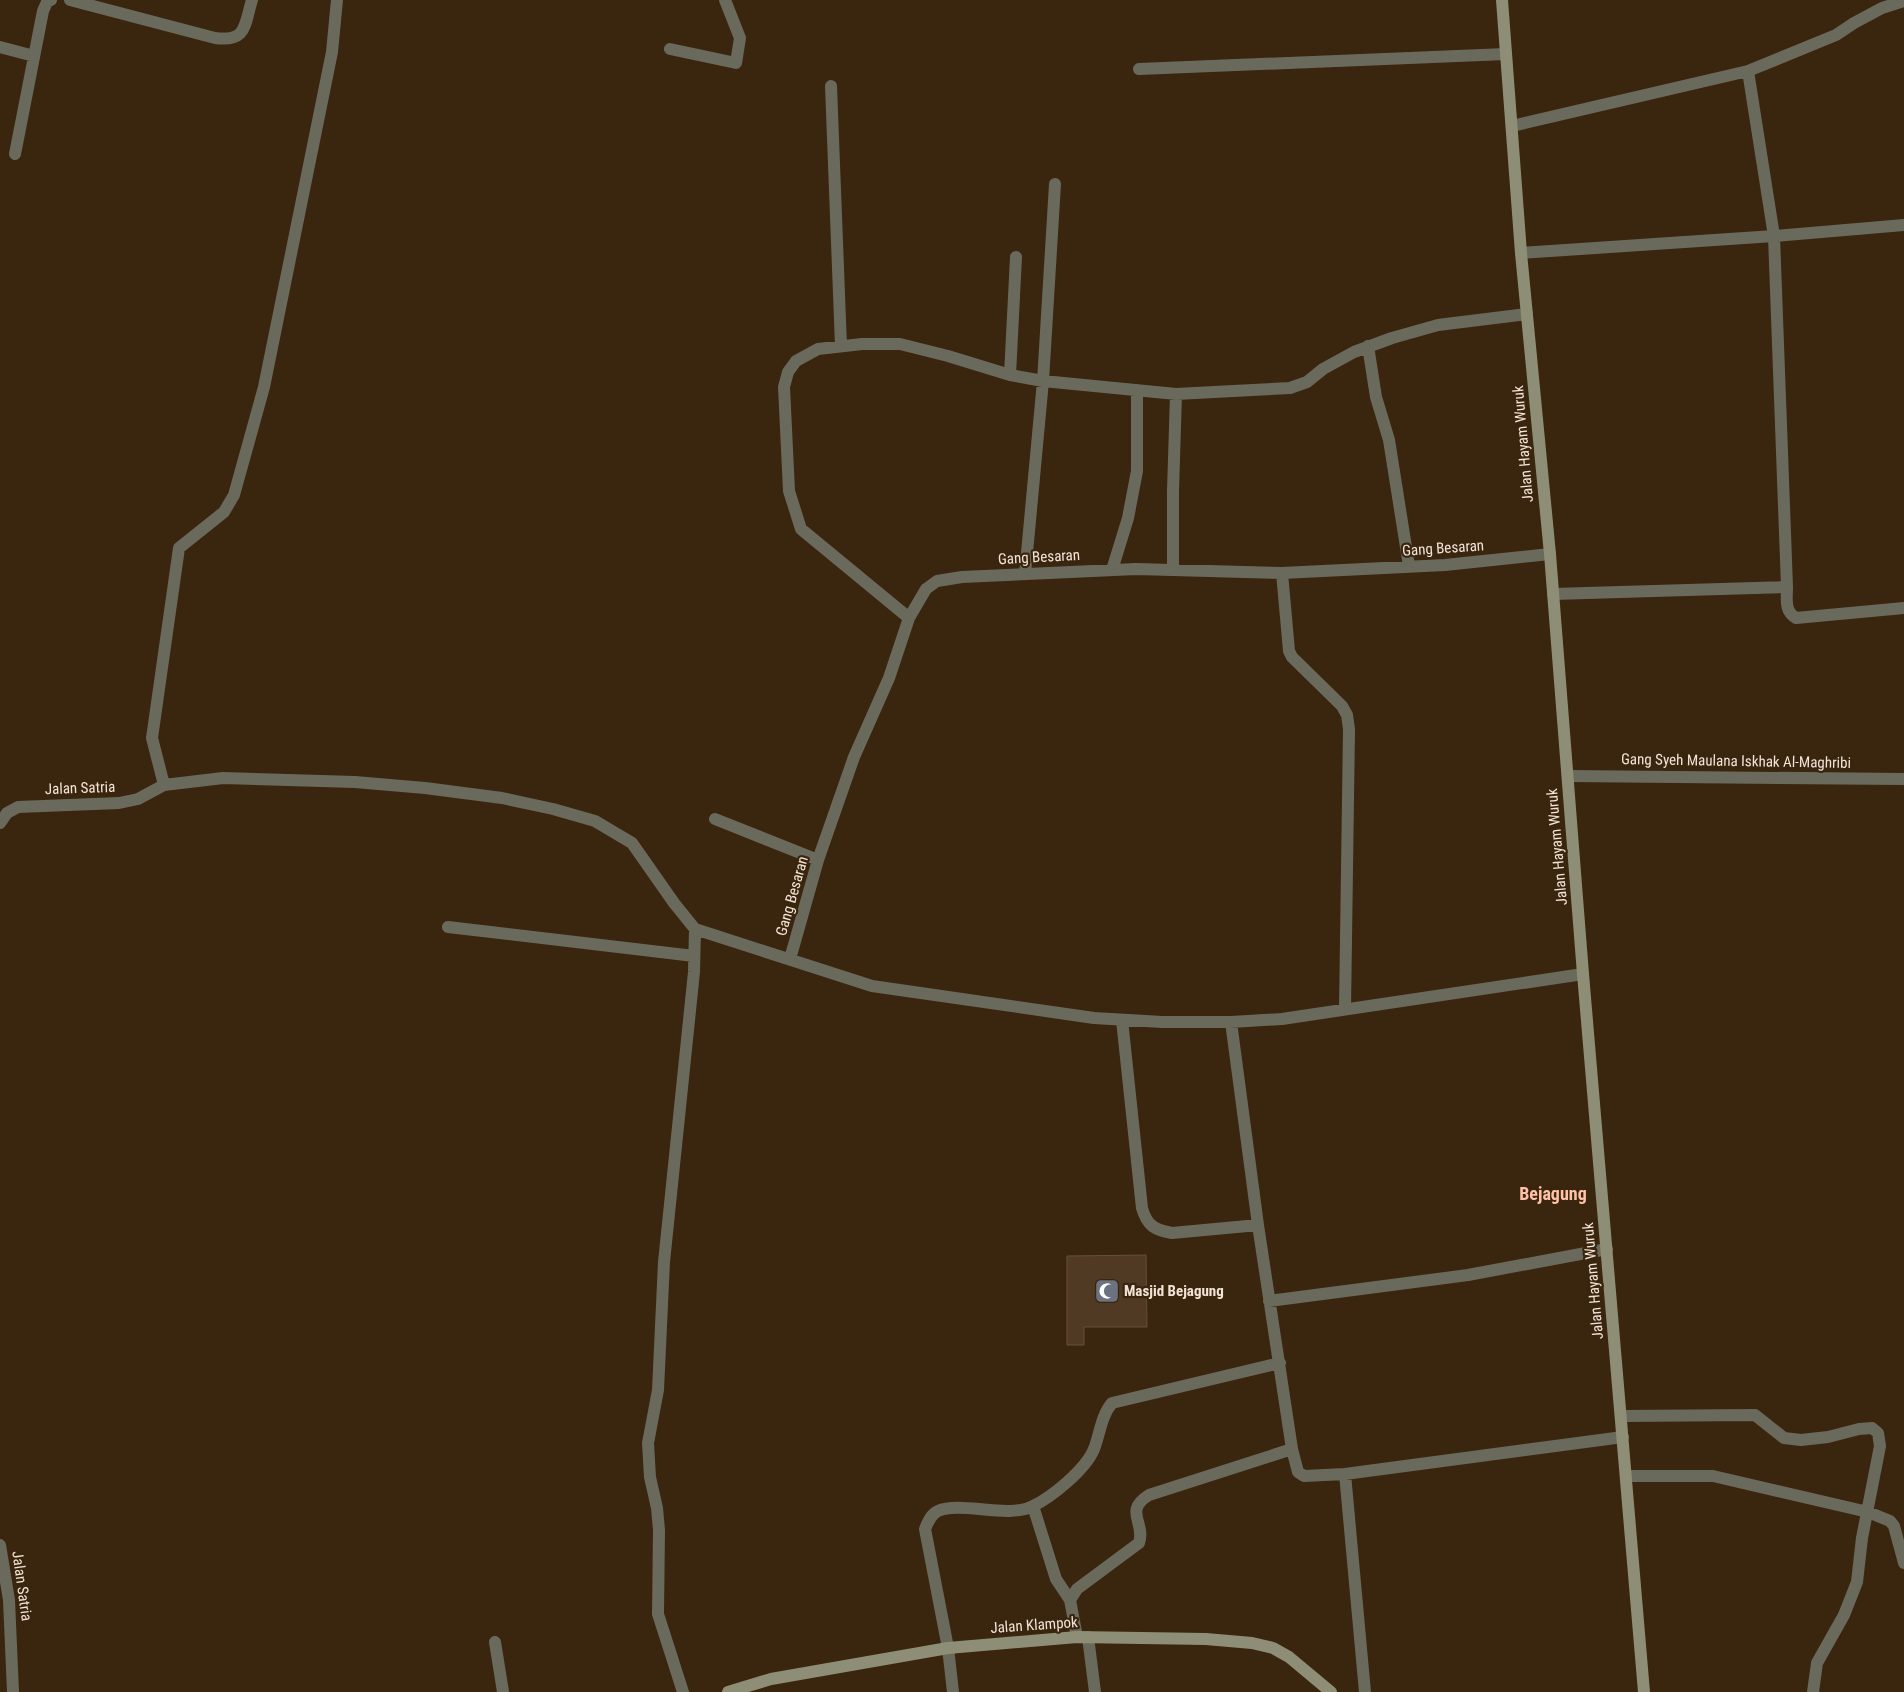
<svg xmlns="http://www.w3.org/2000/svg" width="1904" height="1692" font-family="'Roboto Condensed',sans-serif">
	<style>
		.building { fill: #503a23; stroke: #685038 }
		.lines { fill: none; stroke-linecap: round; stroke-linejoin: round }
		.street { stroke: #6a6a5c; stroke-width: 12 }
		.secondary { stroke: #8e8e77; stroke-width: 12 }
		.labels { text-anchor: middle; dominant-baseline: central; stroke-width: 4.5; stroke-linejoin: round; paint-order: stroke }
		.street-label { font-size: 15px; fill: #f2e3d6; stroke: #3a250e }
		.poi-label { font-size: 15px; font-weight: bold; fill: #f2e3d6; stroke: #3a250e; text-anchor: start }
		.quarter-label { font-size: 18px; font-weight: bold; fill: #ffc1a7; stroke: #3a250e }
	</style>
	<rect width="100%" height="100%" fill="#3a250e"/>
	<path class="building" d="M1146 1255 1147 1327H1084V1345H1067V1256Z"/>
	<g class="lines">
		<path class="street" d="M70 0 215 38C247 42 244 26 252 0
			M0 47 34 56
			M670 49 736 63 740 38 725 0
			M1139 69 1506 54
			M1748 71 1774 236 1787 587
			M831 86 841 346
			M1512 126 1748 71 1836 35 1854 23 1882 8 1904 1
			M15 154 43 11 47 2 51 0
			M1521 253 1774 236 1904 225
			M1368 346 1376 397 1389 440 1409 566
			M1010 375 1016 257
			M1112 570 1128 518 1137 471V390
			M1173 570V491L1176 394
			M1282 573 1289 651 1292 657 1342 706 1347 715 1349 729 1345 1009
			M1025 574 1043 381 1055 184
			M1553 594 1787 587C1787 599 1784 611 1796 618L1904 608
			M909 618 801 529 789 491 784 387 788 372 796 361 818 349 862 344H900L948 356 1010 375 1043 381 1176 394 1290 388 1307 382 1323 369 1354 352 1392 338 1438 325 1527 314
			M1568 776 1904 779
			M164 785 152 738 179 548 224 512 234 495 264 387 332 52 337 0
			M715 819 818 860
			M0 823 7 813 18 807 119 803 138 799 164 785 223 778 355 782 425 788 502 798 553 809 595 821 632 843 674 903 695 929 872 986 1094 1018 1162 1022H1231L1282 1019 1583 974
			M448 927 694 956
			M790 959 818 860 854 757 889 678 909 618 926 589 937 581 962 577 1136 569 1282 573 1445 565 1550 554
			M1122 1020 1142 1208C1147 1226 1155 1230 1172 1233L1258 1225
			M1231 1022 1258 1225 1292 1449 1298 1472 1304 1476 1345 1474 1623 1437
			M1269 1301 1468 1275 1607 1249
			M1622 1416 1755 1415 1784 1438 1801 1440 1828 1437 1859 1429 1872 1428 1878 1433 1880 1446 1862 1538 1857 1582 1844 1615 1817 1663 1813 1692
			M1345 1474 1365 1692
			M1626 1476H1713L1868 1512 1890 1521 1894 1526 1904 1563
			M1033 1506 1056 1579 1070 1600
			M0 1545 9 1600 13 1692
			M1077 1637 1070 1600 1077 1589 1139 1543C1146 1523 1123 1511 1149 1495L1292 1449
			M1088 1637 1095 1692
			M495 1642 503 1692
			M683 1692 658 1614 659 1530 657 1508 650 1477 648 1443 658 1390 664 1262 694 972 695 929
			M953 1692 948 1648 925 1529C928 1522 931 1514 938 1511 960 1501 1009 1519 1033 1506 1052 1497 1086 1469 1094 1449 1100 1434 1101 1416 1112 1403L1280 1363"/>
		<path class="secondary" d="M1502 0 1521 253 1550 554 1583 974 1644 1692
			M728 1692 771 1679 948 1648 1077 1637 1206 1639 1252 1643 1273 1648 1289 1657 1331 1692"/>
	</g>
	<defs>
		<symbol id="mosque-square" viewBox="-11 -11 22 22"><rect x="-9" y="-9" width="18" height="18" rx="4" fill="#6b7280" stroke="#3a250e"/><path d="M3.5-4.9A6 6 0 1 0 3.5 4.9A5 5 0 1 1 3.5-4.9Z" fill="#fff"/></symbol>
	</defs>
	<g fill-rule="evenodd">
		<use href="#mosque-square" x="1093" y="1277" width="28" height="28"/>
	</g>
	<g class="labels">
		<g class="street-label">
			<text transform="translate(1523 444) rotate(-95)">Jalan Hayam Wuruk</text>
			<text transform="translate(1443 548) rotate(-4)">Gang Besaran</text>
			<text transform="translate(1039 557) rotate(-3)">Gang Besaran</text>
			<text transform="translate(1736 761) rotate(1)">Gang Syeh Maulana Iskhak Al-Maghribi</text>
			<text transform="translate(80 788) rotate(-2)">Jalan Satria</text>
			<text transform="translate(1557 847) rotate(-95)">Jalan Hayam Wuruk</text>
			<text transform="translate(792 896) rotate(-74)">Gang Besaran</text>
			<text transform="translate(1593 1281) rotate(-95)">Jalan Hayam Wuruk</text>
			<text transform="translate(22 1586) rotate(82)">Jalan Satria</text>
			<text transform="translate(1034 1625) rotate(-4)">Jalan Klampok</text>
		</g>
		<g class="poi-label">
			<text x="1124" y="1291">Masjid Bejagung</text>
		</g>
		<g class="quarter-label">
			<text x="1553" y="1193">Bejagung</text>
		</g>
	</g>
</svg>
